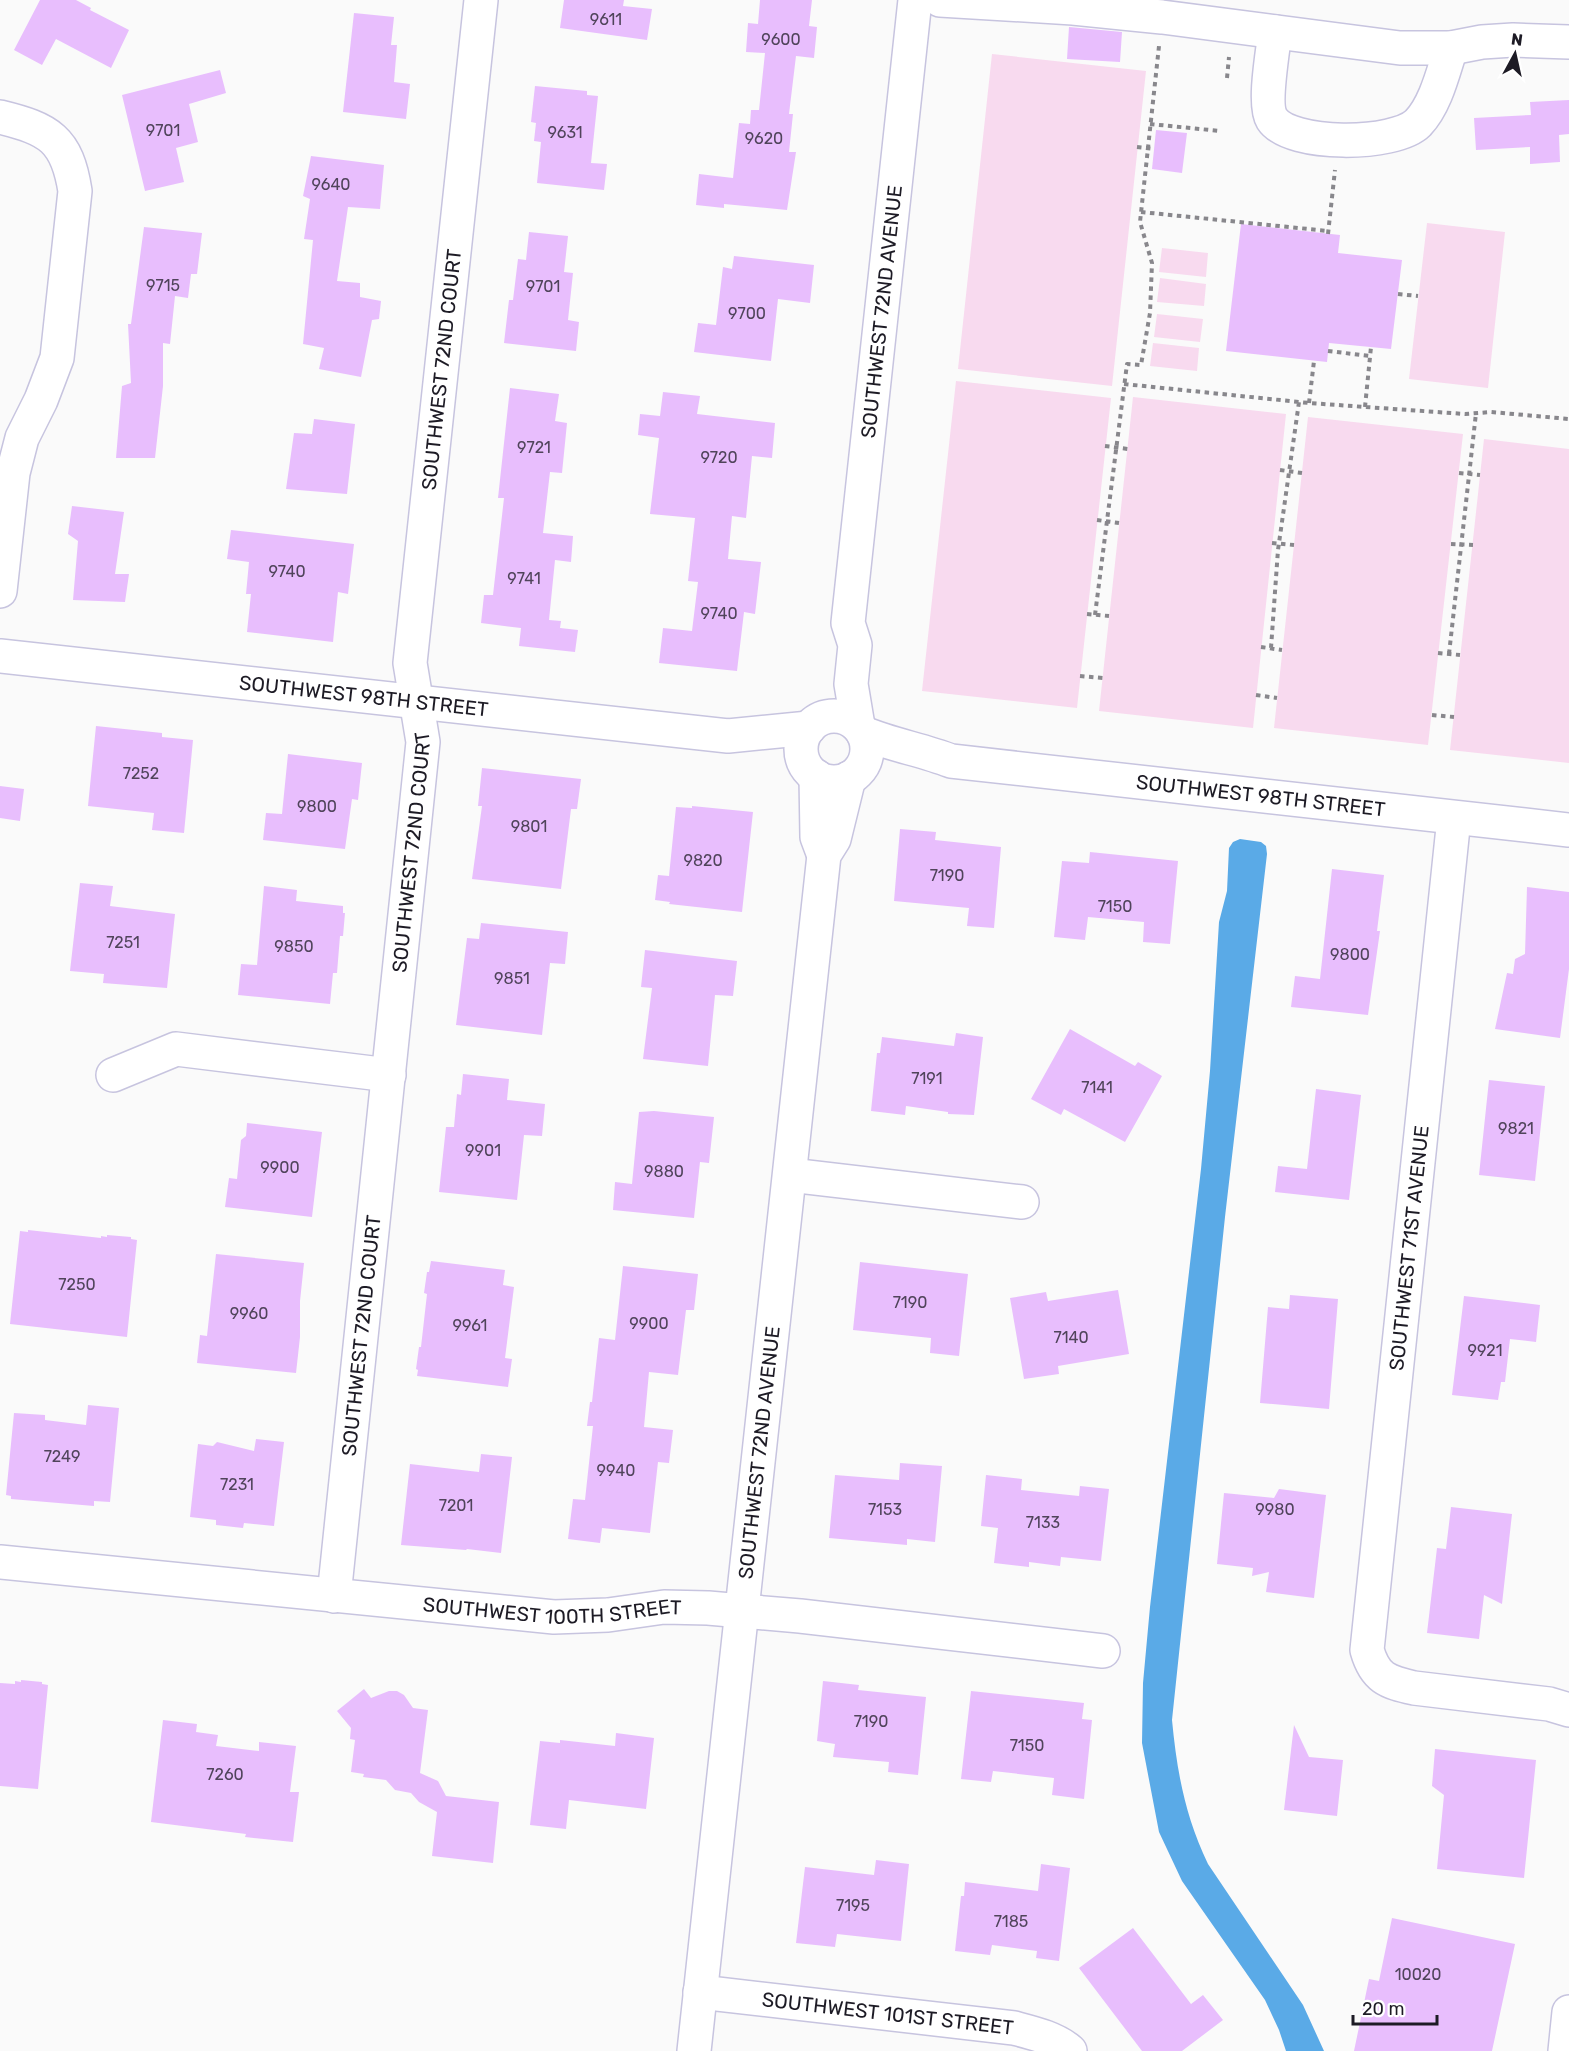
<svg xmlns="http://www.w3.org/2000/svg" width="1569" height="2051" font-family="Rubik,sans-serif">
	<style>
		.green { fill: #f8daef }
		.water { fill: #5aaae7 }
		.building { fill: #e8befd }
		.lines { fill: none; stroke-linecap: round; stroke-linejoin: round }
		.minor-casing { stroke: #c7c4df; stroke-width: 36 }
		.path { stroke: #88878c; stroke-width: 4; stroke-dasharray: 4.5 4.5; stroke-linecap: butt }
		.minor { stroke: #fff; stroke-width: 33 }
		.labels { text-anchor: middle; dominant-baseline: central; stroke-width: 4.5; stroke-linejoin: round; paint-order: stroke }
		.number-label { font-size: 16px; fill: #50445b }
		.street-label { font-size: 20px; fill: #1d1b25; stroke: #fff }
	</style>
	<rect width="100%" height="100%" fill="#fafafa"/>
	<path class="green" d="M992 54 1146 71 1112 386 958 369Z
		M1427 223 1505 232 1488 388 1409 379Z
		M1162 248 1208 253 1206 277 1159 272Z
		M1160 278 1206 284 1204 306 1157 302Z
		M1157 314 1203 319 1200 342 1154 337Z
		M1153 343 1199 348 1197 371 1150 366Z
		M956 381 1111 398 1077 708 922 691Z
		M1133 397 1286 414 1253 728 1099 711Z
		M1308 417 1463 434 1428 745 1274 728Z
		M1484 439 1569 449V763L1450 750Z"/>
	<path class="water" d="M1240 839 1261 842 1266 846 1267 854 1225 1217 1172 1720C1177 1772 1185 1816 1208 1864L1303 2005 1324 2051H1286L1279 2030 1265 2000 1182 1881 1159 1832 1142 1743 1143 1683 1150 1607 1201 1169 1210 1071 1219 922 1227 891 1229 848 1233 842Z"/>
	<path class="building" d="M40 0H76L91 8 90 10 129 30 111 68 56 39 42 65 14 50Z
		M564 0H624L623 6 652 9 647 40 560 28Z
		M760 0H812L809 26 817 27 814 58 796 56 789 114H793L789 152H796L787 210 724 204V208L696 205 699 174 733 178 739 123 750 124 751 110H759L765 53 746 52 748 23 758 24Z
		M354 13 394 17 391 45H397L394 82 410 84 406 119 343 112Z
		M1069 27 1122 32 1120 62 1067 59Z
		M220 70 226 93 189 104 198 142 176 148 184 182 145 191 122 95Z
		M535 86 587 91V95L598 96 591 163 607 164 604 190 537 183 541 142 534 141 536 123 531 122Z
		M1569 100V134L1559 135 1560 162 1530 164V147L1476 150 1474 118 1531 115 1530 102Z
		M1156 130 1187 133 1182 173 1152 169Z
		M311 156 384 165 380 209 348 207 337 281 360 283V297L381 301 379 319 372 320 361 377 319 369 324 348 303 344 313 240 304 239 310 199 303 196Z
		M1241 224 1340 235 1338 253 1402 260 1391 349 1329 343 1327 362 1226 351Z
		M144 227 202 233 197 274H191L188 298 175 296 170 344 163 343V386L155 458H116L122 386 131 383 128 324H131Z
		M529 232 568 236 564 272 573 273 568 320 579 322 576 351 504 343 509 300H513L518 259 526 260Z
		M734 256 814 265 810 303 778 299 771 361 694 352 698 323 716 325 723 267 732 269Z
		M510 388 559 394 555 421 567 423 562 473 550 472 543 533 573 536 571 562 555 560 549 620 561 621 560 628 578 630 575 652 519 646 521 628 481 623 484 595H493L504 498H498Z
		M663 392 700 396 697 414 775 423 772 458 752 456 746 518 732 516 728 559 761 562 755 614 744 612 737 671 659 663 663 628 692 631 698 582 688 581 695 518 650 514 659 438 638 435 640 414 660 416Z
		M314 419 355 424 347 494 286 489 294 433 312 434Z
		M72 506 124 512 115 574H129L125 602 73 600 78 541 68 534Z
		M231 530 354 544 348 594 338 592 333 642 247 632 251 594H246L249 562 227 559Z
		M96 726 162 733V737L193 740 184 833 152 830 154 813 88 806Z
		M288 754 362 763 358 800 352 799 345 849 263 840 266 813 282 814Z
		M482 768 581 779 577 809H571L561 889 472 879 482 806H478Z
		M0 786 24 789 20 821 0 818Z
		M692 806 753 812 742 912 669 904 670 902 655 900 658 875 669 876 676 807 692 808Z
		M900 829 936 832 935 840 1001 847 994 928 967 926 969 908 894 901Z
		M1090 852 1178 861 1170 944 1143 942 1144 922 1088 917 1085 940 1054 937 1062 861 1089 863Z
		M1332 869 1384 875 1377 931H1380L1368 1015 1291 1007 1295 976 1320 979Z
		M80 883 113 886 110 906 175 914 167 988 103 983 104 974 70 971Z
		M264 886 297 890 296 901 343 906V913H345L343 936H340L337 973H333L330 1004 238 995 241 964 257 965Z
		M1527 887 1569 892V969L1560 1038 1495 1029 1507 973 1513 974 1515 959 1525 954Z
		M481 923 568 932 565 964 550 963 542 1035 456 1025 467 938 479 939Z
		M645 950 737 961 733 996 715 995 708 1066 643 1059 652 988 641 987Z
		M1070 1029 1135 1066 1138 1062 1162 1076 1125 1142 1064 1109 1061 1115 1031 1099Z
		M956 1033 983 1037 974 1115 948 1114V1112L906 1106 905 1115 871 1111 877 1053H880L882 1037 954 1046Z
		M463 1074 509 1079 507 1100 545 1104 542 1136 524 1135 517 1200 439 1192 446 1127H454L457 1094 461 1095Z
		M1489 1080 1545 1086 1535 1181 1479 1175Z
		M1316 1089 1361 1095 1349 1200 1275 1192 1278 1166 1307 1169Z
		M654 1111 714 1117 709 1163 700 1162 694 1218 613 1210 615 1182 632 1184 639 1112Z
		M247 1123 322 1132 312 1217 225 1207 229 1178 237 1179 241 1140 246 1136Z
		M28 1230 101 1238V1236L107 1237V1235L131 1237V1239L137 1240 127 1337 10 1324 20 1231 28 1232Z
		M216 1254 304 1263 300 1301V1337L296 1373 197 1363 200 1335 207 1336Z
		M431 1261 505 1270 503 1285 514 1287 505 1358 512 1359 508 1387 417 1376 418 1370 416 1369 419 1347H421L427 1294 424 1293 427 1272H429Z
		M860 1262 968 1274 959 1356 930 1353 931 1338 853 1330Z
		M623 1266 698 1274 694 1310H686L678 1375 649 1372 644 1427 673 1430 669 1463 658 1462 650 1533 602 1528 600 1543 568 1539 573 1499 585 1500 593 1426H587L590 1402H592L599 1338 615 1340Z
		M1118 1290 1129 1354 1058 1366 1059 1374 1024 1379 1010 1298 1046 1292 1048 1301Z
		M1290 1295 1338 1299 1329 1409 1260 1403 1268 1307 1289 1309Z
		M1464 1296 1540 1305 1536 1342 1510 1339 1505 1382H1501L1498 1400 1452 1395Z
		M88 1405 119 1408 110 1502 94 1501V1506L11 1499V1496L6 1495 14 1413 45 1415V1420L86 1425Z
		M256 1439 284 1442 274 1526 244 1523 243 1528 216 1525V1520L190 1517 198 1444 213 1446 217 1442 254 1451Z
		M481 1454 512 1457 501 1553 467 1549 466 1550 401 1545 410 1464 479 1472Z
		M900 1463 942 1466 935 1542 907 1539V1545L829 1538 835 1475 899 1480Z
		M986 1475 1022 1479 1021 1490 1079 1496 1080 1486 1109 1489 1101 1561 1061 1557 1060 1566 1029 1562V1567L994 1563 998 1528 981 1526Z
		M1279 1489 1326 1495 1314 1598 1266 1592 1269 1572 1252 1576 1253 1568 1217 1564 1224 1493 1274 1498Z
		M1451 1507 1512 1514 1502 1604 1484 1595 1479 1639 1427 1633 1437 1548 1446 1549Z
		M21 1680 42 1682V1684L48 1685 38 1789 0 1786V1683L15 1684V1681L21 1682Z
		M823 1681 859 1685 858 1690 926 1697 918 1775 888 1772 889 1762 833 1757 835 1744 817 1741Z
		M364 1689 371 1698 389 1691H397L404 1695 413 1708 428 1710 420 1773 438 1781 446 1796 499 1802 493 1863 432 1856 437 1812 419 1802 411 1793 395 1790 386 1780 363 1777 364 1774 351 1772 355 1740 350 1739 351 1728 337 1711Z
		M971 1691 1084 1703 1082 1719 1092 1720 1084 1799 1052 1795 1054 1778 993 1771 991 1782 961 1779Z
		M163 1720 197 1724 196 1732 218 1735 216 1746 259 1751V1742L296 1746 290 1792H299L293 1842 245 1837 246 1834 151 1822Z
		M1294 1725 1309 1757 1343 1760 1337 1816 1284 1810Z
		M616 1733 654 1738 646 1809 569 1800 566 1829 530 1825 540 1741 560 1743V1740L615 1746Z
		M1435 1749 1536 1760 1524 1878 1437 1869 1444 1795 1432 1786Z
		M876 1860 909 1864 901 1941 837 1934 835 1947 796 1943 805 1867 874 1875Z
		M1041 1864 1070 1868 1059 1961 1036 1958 1037 1951 992 1945 990 1955 955 1951 961 1896H964L965 1882 1038 1891Z
		M1392 1918 1515 1944 1492 2051H1354L1369 1979 1379 1981Z
		M1133 1928 1191 2004 1203 1995 1223 2020 1182 2051H1142L1079 1968Z"/>
	<g class="lines">
		<defs>
			<g id="minor">
				<path d="M940 0 1073 8 1162 17 1400 48H1451L1482 42 1513 40 1569 42"/>
				<path d="M1275 32C1273 50 1263 105 1272 119 1290 147 1395 146 1418 123 1436 104 1443 72 1451 48"/>
				<path d="M0 117C49 129 67 139 75 191L57 358 41 400 22 438 13 473 0 591"/>
				<path id="s1" d="M0 656 728 736 809 728"/>
				<circle cx="834" cy="749" r="33"/>
				<path id="s2" d="M858 726 851 684 855 645 848 623 915 0"/>
				<path id="s3" d="M863 733C892 745 923 750 951 761L1569 830"/>
				<path d="M816 776 817 837 823 853"/>
				<path d="M1454 818 1367 1650C1375 1678 1387 1682 1414 1688L1549 1704 1569 1710"/>
				<path d="M113 1075 176 1049 389 1075"/>
				<path d="M790 1175 1022 1202"/>
				<path id="s4" d="M0 1562 554 1617 608 1615 664 1607 708 1608 800 1616 1103 1651"/>
				<path id="s5" d="M334 1596 423 742 410 663 481 0"/>
				<path id="s6" d="M700 1992 1014 2028C1033 2033 1055 2038 1070 2051"/>
				<path id="s7" d="M694 2051 824 855 834 839 849 778"/>
				<path d="M1565 2051 1569 2012"/>
			</g>
		</defs>
		<use href="#minor" class="minor-casing"/>
		<path class="path" d="M1227 78 1229 57
			M1150 124 1220 131
			M1137 147 1154 149
			M1141 212 1328 231
			M1328 234 1335 170
			M1398 294 1418 296
			M1328 351 1370 356
			M1124 384 1309 403 1465 414 1491 412 1569 419
			M1309 403 1314 361
			M1365 407 1371 347
			M1105 446 1128 449
			M1280 470 1302 473
			M1459 473 1480 475
			M1097 520 1119 523
			M1272 543 1294 545
			M1451 544 1473 545
			M1087 614 1109 616
			M1095 615 1127 364 1141 365 1150 313 1152 263 1140 222 1159 46
			M1261 647 1282 650
			M1271 648 1278 550 1299 402
			M1438 653 1460 655
			M1449 654 1476 413
			M1080 676 1103 678
			M1256 695 1277 698
			M1432 715 1454 717"/>
		<use href="#minor" class="minor"/>
	</g>
	<g class="labels">
		<g class="number-label">
			<text x="606" y="19">9611</text>
			<text x="781" y="39">9600</text>
			<text x="163" y="130">9701</text>
			<text x="565" y="132">9631</text>
			<text x="764" y="138">9620</text>
			<text x="331" y="184">9640</text>
			<text x="163" y="285">9715</text>
			<text x="543" y="286">9701</text>
			<text x="747" y="313">9700</text>
			<text x="534" y="447">9721</text>
			<text x="719" y="457">9720</text>
			<text x="287" y="571">9740</text>
			<text x="524" y="578">9741</text>
			<text x="719" y="613">9740</text>
			<text x="141" y="773">7252</text>
			<text x="317" y="806">9800</text>
			<text x="529" y="826">9801</text>
			<text x="703" y="860">9820</text>
			<text x="947" y="875">7190</text>
			<text x="1115" y="906">7150</text>
			<text x="123" y="942">7251</text>
			<text x="294" y="946">9850</text>
			<text x="1350" y="954">9800</text>
			<text x="512" y="978">9851</text>
			<text x="927" y="1078">7191</text>
			<text x="1097" y="1087">7141</text>
			<text x="1516" y="1128">9821</text>
			<text x="483" y="1150">9901</text>
			<text x="280" y="1167">9900</text>
			<text x="664" y="1171">9880</text>
			<text x="77" y="1284">7250</text>
			<text x="910" y="1302">7190</text>
			<text x="249" y="1313">9960</text>
			<text x="649" y="1323">9900</text>
			<text x="470" y="1325">9961</text>
			<text x="1071" y="1337">7140</text>
			<text x="1485" y="1350">9921</text>
			<text x="62" y="1456">7249</text>
			<text x="616" y="1470">9940</text>
			<text x="237" y="1484">7231</text>
			<text x="456" y="1505">7201</text>
			<text x="885" y="1509">7153</text>
			<text x="1275" y="1509">9980</text>
			<text x="1043" y="1522">7133</text>
			<text x="871" y="1721">7190</text>
			<text x="1027" y="1745">7150</text>
			<text x="225" y="1774">7260</text>
			<text x="853" y="1905">7195</text>
			<text x="1011" y="1921">7185</text>
			<text x="1418" y="1974">10020</text>
		</g>
		<g class="street-label">
			<text stroke="none"><textPath href="#s2" startOffset="418">SOUTHWEST 72ND AVENUE</textPath></text>
			<text stroke="none"><textPath href="#s5" startOffset="1234">SOUTHWEST 72ND COURT</textPath></text>
			<text stroke="none"><textPath href="#s1" startOffset="366">SOUTHWEST 98TH STREET</textPath></text>
			<text stroke="none"><textPath href="#s3" startOffset="404">SOUTHWEST 98TH STREET</textPath></text>
			<text stroke="none"><textPath href="#s5" startOffset="748">SOUTHWEST 72ND COURT</textPath></text>
			<text transform="translate(1409 1248) rotate(-84)">SOUTHWEST 71ST AVENUE</text>
			<text stroke="none"><textPath href="#s5" startOffset="262">SOUTHWEST 72ND COURT</textPath></text>
			<text stroke="none"><textPath href="#s7" startOffset="602">SOUTHWEST 72ND AVENUE</textPath></text>
			<text stroke="none"><textPath href="#s4" startOffset="555">SOUTHWEST 100TH STREET</textPath></text>
			<text stroke="none"><textPath href="#s6" startOffset="189">SOUTHWEST 101ST STREET</textPath></text>
		</g>
	</g>
	<g transform="translate(1515 54) rotate(8)" stroke="#ffffff" stroke-width="4.5" paint-order="stroke">
	<path d="M0-4.5L10 22L0 15L-10 22Z" fill="#1d1b25"/>
	<text y="-9" font-size="16" font-weight="bold" text-anchor="middle" fill="#1d1b25">N</text>
	</g>
	<path d="M1353 2015v9h84v-9" fill="none" stroke="#1d1b25" stroke-width="3"/>
	<text x="1362" y="2015" font-size="18" fill="#1d1b25" stroke="#ffffff" stroke-width="4.5" paint-order="stroke">20 m</text>
</svg>
